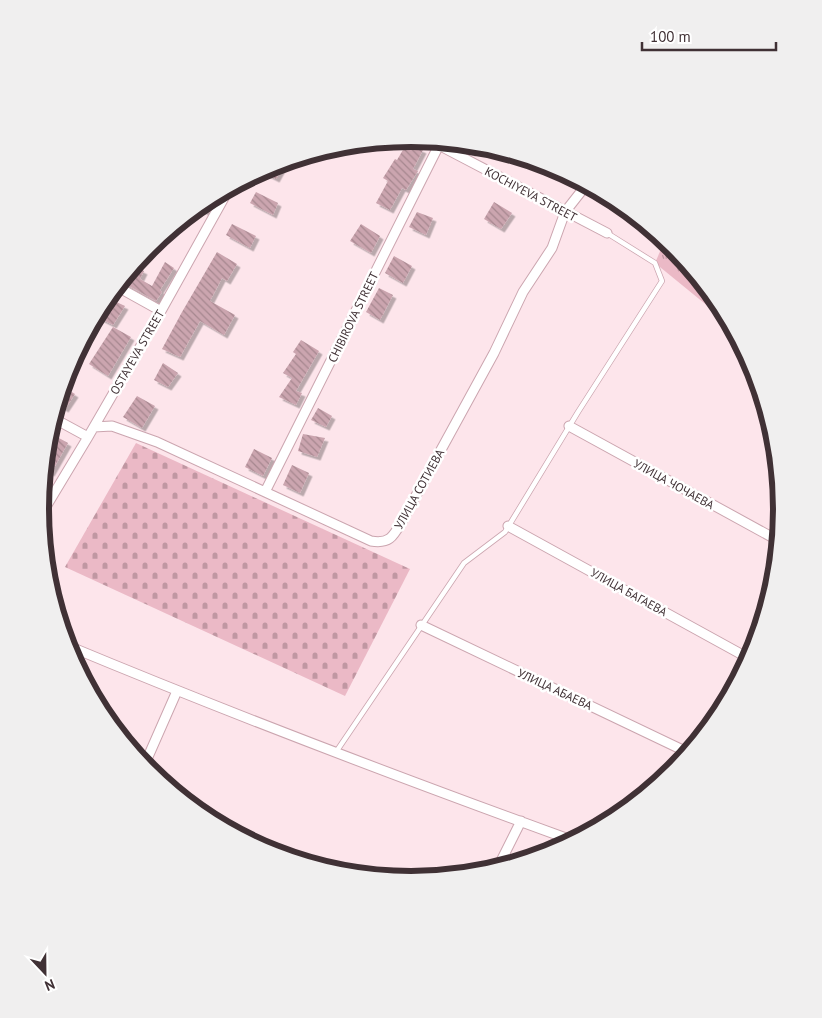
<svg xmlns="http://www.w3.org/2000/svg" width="822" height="1018" font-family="'PT Sans',sans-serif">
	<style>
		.grass { fill: url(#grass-tufts) }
		.cemetery { fill: url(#cemetery-stones) }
		.building { fill: url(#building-back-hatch); filter: url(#shadow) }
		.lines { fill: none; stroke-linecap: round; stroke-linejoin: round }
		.service-casing { stroke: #cba5af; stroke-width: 6 }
		.minor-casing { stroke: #cba5af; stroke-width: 11 }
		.service { stroke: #fff; stroke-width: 4.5 }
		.minor { stroke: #fff; stroke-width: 9 }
		.labels { text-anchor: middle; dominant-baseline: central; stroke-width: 5; stroke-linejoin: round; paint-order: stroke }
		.street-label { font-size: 12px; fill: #403135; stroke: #fff }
		.rim { fill: none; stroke: #403135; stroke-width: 6 }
	</style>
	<defs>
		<pattern id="grass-tufts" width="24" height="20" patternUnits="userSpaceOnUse" patternTransform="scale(1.25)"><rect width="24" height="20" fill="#ebb9c6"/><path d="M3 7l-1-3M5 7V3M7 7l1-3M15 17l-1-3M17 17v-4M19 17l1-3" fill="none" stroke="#c097a2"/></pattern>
		<pattern id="cemetery-stones" width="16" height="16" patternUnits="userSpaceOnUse" patternTransform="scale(1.25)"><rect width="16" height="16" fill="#ebb9c6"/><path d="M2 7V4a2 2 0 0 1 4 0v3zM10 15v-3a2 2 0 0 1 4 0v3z" fill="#c097a2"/></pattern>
		<pattern id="building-back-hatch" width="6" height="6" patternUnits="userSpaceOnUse" patternTransform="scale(1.25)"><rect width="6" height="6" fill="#cba5af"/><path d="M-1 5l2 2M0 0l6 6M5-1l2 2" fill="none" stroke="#a6878f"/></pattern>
		<filter id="shadow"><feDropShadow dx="3.5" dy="3.5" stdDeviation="0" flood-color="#0004"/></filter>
	</defs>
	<rect width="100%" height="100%" fill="#fde5eb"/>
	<path class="grass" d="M665 240 674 247 720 303 731 325 655 263Z"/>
	<path class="cemetery" d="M136 443 410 569 345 696 65 567Z"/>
	<path class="building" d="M452 142 471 144 477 145 472 153Z
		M407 143 423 150 413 169 418 171 406 190 402 188 390 210 376 203 388 181 383 178 395 159 397 160Z
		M286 161 276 179 260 171 269 166Z
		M256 192 278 203 273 215 250 203Z
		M214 196 205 212 197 207 205 200Z
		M494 202 512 213 501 229 484 219Z
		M417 212 433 218 426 235 409 227Z
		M232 224 256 236 250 248 226 235Z
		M361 224 380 236 371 253 350 241Z
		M217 252 237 264 227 281 222 278 210 301 235 315 224 335 200 321 180 357 162 349 182 312Z
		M394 256 412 266 403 283 385 273Z
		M165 262 174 268 160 290 162 292 156 301 124 283 134 266 144 271 140 279 152 286Z
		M379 288 393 295 380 320 366 312Z
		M110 299 125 306 113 325 99 318Z
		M113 327 131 337 108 376 89 364Z
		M301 340 319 351 296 391 302 393 296 405 279 397 292 378 283 373 296 354 293 352Z
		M163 363 178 373 168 387 154 380Z
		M62 386 75 394 65 409 57 404Z
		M137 396 155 406 142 428 123 417Z
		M318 408 332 416 326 427 311 420Z
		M48 432 68 443 51 473 44 469Z
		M303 434 325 438 317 457 298 451Z
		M254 449 272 458 263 476 245 467Z
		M292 465 309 473 300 493 283 485Z"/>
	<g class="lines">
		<defs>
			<path id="service" d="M336 752 464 563 505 532 578 412 662 281 655 263 607 233"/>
			<path id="minor" d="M429 140 607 233
				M116 286 161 311
				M53 418 88 437
				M569 426 779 541
				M94 427 112 426 157 442 371 541C389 544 393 537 401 523L494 353 523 292 552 248 565 212 587 184
				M265 492 441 141
				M41 515 88 437 161 311 230 187
				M508 526 750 659
				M421 625 689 753
				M66 645C234 715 403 779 574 841
				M144 766 177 691
				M497 869 521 821"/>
		</defs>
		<use href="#service" class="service-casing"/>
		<use href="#minor" class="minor-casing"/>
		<use href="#service" class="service"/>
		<use href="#minor" class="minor"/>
	</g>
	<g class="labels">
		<g class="street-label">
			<text transform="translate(531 194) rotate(28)">KOCHIYEVA STREET</text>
			<text transform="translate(353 317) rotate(-64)">CHIBIROVA STREET</text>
			<text transform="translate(137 352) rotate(-60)">OSTAYEVA STREET</text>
			<text transform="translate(674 484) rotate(29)">УЛИЦА ЧОЧАЕВА</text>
			<text transform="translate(419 489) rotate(-61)">УЛИЦА СОТИЕВА</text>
			<text transform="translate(629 592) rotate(29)">УЛИЦА БАГАЕВА</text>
			<text transform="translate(555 689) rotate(25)">УЛИЦА АБАЕВА</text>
		</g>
	</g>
	<path d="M0 0H822V1018H0ZM49 509a362 362 0 1 1 724 0a362 362 0 1 1-724 0Z" fill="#f0efef" fill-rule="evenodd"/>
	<path class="rim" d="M49 509a362 362 0 1 1 724 0a362 362 0 1 1-724 0Z"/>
	<g transform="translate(45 973) rotate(158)" stroke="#ffffff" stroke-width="4" paint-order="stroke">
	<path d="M0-4L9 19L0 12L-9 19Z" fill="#403135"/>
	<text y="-8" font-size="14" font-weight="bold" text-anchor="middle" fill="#403135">N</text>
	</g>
	<path d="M642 42v8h134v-8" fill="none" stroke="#403135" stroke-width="2.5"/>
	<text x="650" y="42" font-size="15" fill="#403135" stroke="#ffffff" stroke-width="4" paint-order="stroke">100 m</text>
</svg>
